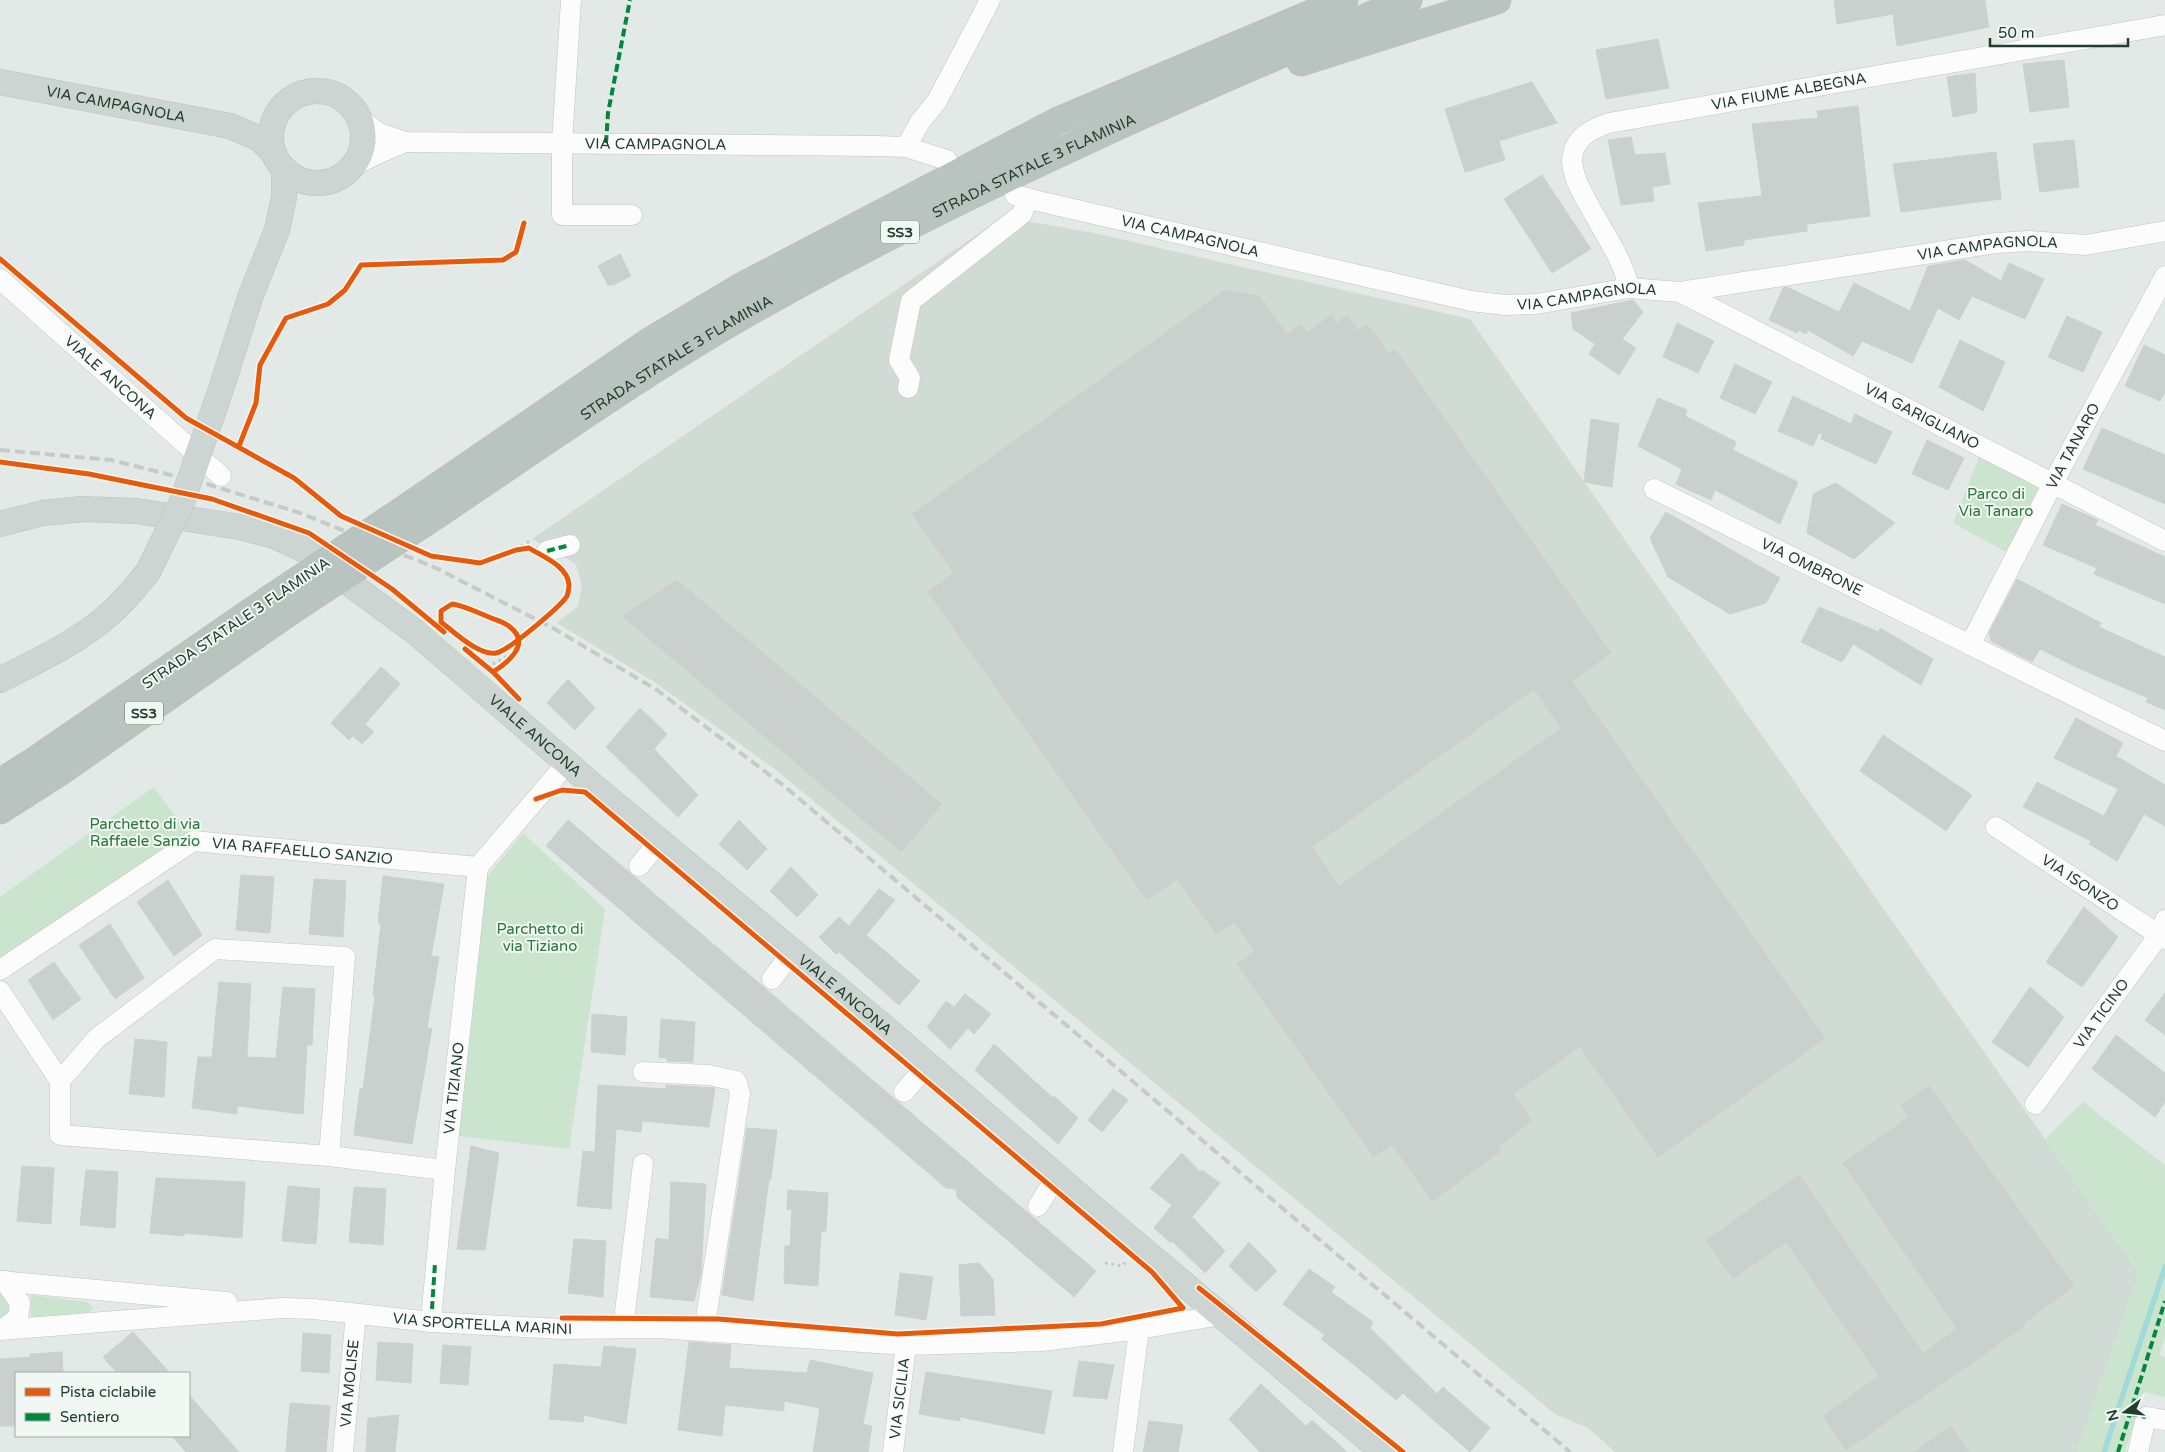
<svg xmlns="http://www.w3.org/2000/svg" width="2165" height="1452" font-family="'Varela Round',sans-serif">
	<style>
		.built { fill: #d0dbd5 }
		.green { fill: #cbe4ce }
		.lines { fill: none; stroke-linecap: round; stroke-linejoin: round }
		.stream { stroke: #a0dbd9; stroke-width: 5.5 }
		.building { fill: #cad0cd; stroke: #cbd2ce; fill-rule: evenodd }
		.minor-casing { stroke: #c0c6c3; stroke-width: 21 }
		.major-casing { stroke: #bbc5c1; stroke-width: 26 }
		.highway-casing { stroke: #bbc5c1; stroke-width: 29 }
		.path { stroke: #c0cac4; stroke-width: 3; stroke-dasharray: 2.5 4; stroke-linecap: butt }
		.minor { stroke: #fbfcfb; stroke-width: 20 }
		.major { stroke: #cdd5d2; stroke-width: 25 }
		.highway { stroke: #b9c3bf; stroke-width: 28 }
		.rail { stroke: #c6cac8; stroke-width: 4; stroke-dasharray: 10 5; stroke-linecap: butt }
		.major-bridge-casing { stroke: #bbc5c1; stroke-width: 26; stroke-linecap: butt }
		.highway-bridge-casing { stroke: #bbc5c1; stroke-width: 29; stroke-linecap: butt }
		.major-bridge { stroke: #cdd5d2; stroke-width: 25 }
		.highway-bridge { stroke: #b9c3bf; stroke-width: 28 }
		.quiet { stroke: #00873e; stroke-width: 4; stroke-dasharray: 8 4; stroke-linecap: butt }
		.cycleway-casing { stroke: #f1f8f3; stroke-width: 8 }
		.cycleway { stroke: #e8590c; stroke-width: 5 }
		.labels { text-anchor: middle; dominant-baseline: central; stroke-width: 4; stroke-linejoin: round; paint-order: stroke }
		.shield { fill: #f1f8f3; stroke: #5f766a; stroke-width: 1 }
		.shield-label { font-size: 14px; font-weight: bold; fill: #203e30 }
		.street-label { font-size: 15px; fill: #203e30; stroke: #f1f8f3 }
		.park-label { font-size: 15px; fill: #277738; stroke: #f1f8f3 }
	</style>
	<rect width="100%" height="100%" fill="#e3e9e6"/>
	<path class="built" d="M1003 217 1094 233 1470 319 2139 1273 2077 1452H1615L1588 1428 1555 1414 776 770 656 683 557 623 578 606 582 585 576 564 532 539Z"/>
	<path class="green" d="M1981 452 2039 489 2006 552 1953 523Z
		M154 787 192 839 0 970V897Z
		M523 833 605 909 569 1149 451 1135 487 877Z
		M2083 1102 2165 1165V1338L2159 1355 2165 1357V1397L2144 1392 2125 1452H2077L2139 1273 2045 1139Z
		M0 1293 4 1294 13 1302 11 1316 0 1321Z
		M31 1295 87 1302 93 1308 88 1314 31 1318Z"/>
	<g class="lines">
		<path class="stream" d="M2104 1452 2165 1267"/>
	</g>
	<path class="building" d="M1834 0H1985L1989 27 1897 46 1893 14 1837 24Z
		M1658 39 1669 88 1606 99 1596 50Z
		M2064 60 2069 107 2030 112 2023 64Z
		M1975 73 1977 112 1953 117 1947 77Z
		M1532 82 1557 123 1499 141 1505 160 1465 172 1445 109Z
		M1858 106 1870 216 1807 224V231L1744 240V245L1706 251 1698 203 1762 196 1752 124 1818 118 1817 111Z
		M1631 137 1635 155 1665 153 1670 184 1652 187 1654 201 1621 205 1608 140Z
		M2074 140 2079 187 2040 192 2033 144Z
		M1996 152 2001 199 1901 212 1893 164Z
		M1542 175 1591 249 1552 273 1504 199Z
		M620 254 631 276 613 285H608L598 266Z
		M1965 260 2001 281 2009 263 2044 279 2025 319 1972 296 1959 320 1938 308 1912 363 1862 341 1853 356 1808 330 1806 334 1798 330 1797 333 1769 320 1783 288 1787 287 1839 312 1854 283 1910 311 1928 266Z
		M1225 290 1259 296 1287 334 1301 324 1307 333 1331 315 1337 323 1347 315 1358 330 1367 324 1389 354 1395 349 1611 653 1572 681 1825 1038 1658 1157 1580 1047 1513 1094 1532 1121 1498 1146 1501 1151 1432 1201 1392 1144 1374 1157 1237 964 1255 951 1234 922 1216 934 1177 879 1147 900 928 592 954 573 912 514ZM1534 689 1561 728 1339 886 1312 847Z
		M1633 300 1643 312 1622 339 1636 348 1619 375 1589 354 1595 344 1573 329 1571 313Z
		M2067 316 2102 332 2083 372 2048 357Z
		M1677 323 1714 341 1698 373 1663 357Z
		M1960 340 2005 362 1983 411 1939 387Z
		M2144 345 2165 355V392L2160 401 2125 386Z
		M1735 364 1772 382 1755 414 1720 398Z
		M1793 396 1851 424 1855 414 1892 432 1876 464 1821 439 1822 434 1819 433 1813 446 1778 431Z
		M1658 398 1687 410 1685 416 1736 442 1733 450 1798 482 1780 524 1715 490 1711 500 1676 484 1682 469 1638 446Z
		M1591 419 1619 424 1612 487 1584 482Z
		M2102 428 2165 455V504L2083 469Z
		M1927 440 1964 458 1948 490 1912 474Z
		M1836 483 1895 523 1854 559 1807 533 1813 494Z
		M2062 504 2098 520 2095 525 2165 557V604L2094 574 2097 568 2043 545Z
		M1666 512 1780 578 1766 603 1730 614 1668 577 1650 538Z
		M2017 579 2101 623 2099 627 2165 657V710L2146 702 2148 698 2076 667 2040 649 2032 662 1991 641 1989 633Z
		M677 580 942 804 901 852 622 616Z
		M1819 607 1879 632 1880 628 1933 659 1921 685 1853 644 1842 662 1801 642Z
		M381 667 400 684 365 724 374 732 362 744 353 736 349 740 331 723Z
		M568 679 595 708 575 730 547 703Z
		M640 708 667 734 654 749 698 795 678 817 606 747Z
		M2076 718 2123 743 2116 756 2165 785V826L2144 814 2117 861 2089 844 2091 841 2023 807 2037 782 2104 816 2118 789 2054 758Z
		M1883 735 1972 795 1946 831 1860 771Z
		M568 820 1096 1271 1074 1297 957 1197 956 1189 946 1188 546 846Z
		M739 820 767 849 747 870 719 844Z
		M791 867 818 895 797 917 770 891Z
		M241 875 274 877 270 933 236 930Z
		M383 876 444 884 431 956 439 957 427 1028H432L412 1144 354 1135 360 1089H363L375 996 373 995 381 923H378Z
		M314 879 346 881 343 937 309 934Z
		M168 880 202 935 174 956 137 902Z
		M879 889 895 900 866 935 920 981 899 1005 839 952 836 954 819 937 839 917 849 926Z
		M2084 907 2118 937 2082 987 2046 962Z
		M110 924 144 978 115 999 79 945Z
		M54 962 81 999 53 1020 28 980Z
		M219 982 251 984 247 1057 276 1058 283 987 315 989 312 1045H307L303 1114 237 1106V1114L192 1108 198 1057H212Z
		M2030 987 2064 1017 2028 1067 1992 1042Z
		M2165 993V1035L2145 1020Z
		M965 994 991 1014 974 1034 968 1028 950 1049 927 1027 946 1001 954 1007Z
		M592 1014 627 1017 625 1055 591 1052Z
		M661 1019 695 1022 693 1062 667 1061V1058L659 1057Z
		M2116 1035 2165 1073V1102L2155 1117 2092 1069Z
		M135 1039 167 1042 164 1097 129 1094Z
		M994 1044 1053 1098 1054 1096 1078 1118 1058 1144 975 1070Z
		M598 1085 666 1089V1085L715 1088 709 1127 642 1121 641 1132 616 1129 611 1209 577 1206 583 1151 595 1152Z
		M1929 1086 2074 1286 2023 1324 2025 1326 1846 1450 1823 1416 1879 1376 1786 1242 1733 1279 1706 1240 1799 1175 1923 1353 1957 1329 1843 1163 1909 1117 1901 1105Z
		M1113 1089 1128 1100 1102 1132 1088 1120Z
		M747 1128 777 1130 771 1179H769L753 1301 722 1295Z
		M471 1146 499 1153 485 1250 457 1249Z
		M1182 1153 1200 1172 1202 1170 1220 1183 1192 1217 1225 1251 1205 1273 1172 1241 1171 1243 1154 1228 1172 1205 1150 1188Z
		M22 1166 54 1168 51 1224 17 1221Z
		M86 1170 118 1172 115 1228 80 1225Z
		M156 1178 245 1182 242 1238 185 1233 184 1236 150 1233Z
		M671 1182 706 1184 701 1274 694 1301 650 1297 656 1238 669 1240Z
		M288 1186 320 1189 316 1244 282 1241Z
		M354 1187 386 1189 383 1245 349 1242Z
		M788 1190 828 1193 826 1231H821L818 1286 784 1283 785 1246H790L792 1210 787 1209Z
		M574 1239 606 1241 603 1297 568 1293Z
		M1249 1242 1277 1271 1256 1292 1229 1266Z
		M979 1263 993 1279 995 1315 961 1316 959 1265Z
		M1309 1269 1335 1287 1331 1292 1373 1322 1370 1328 1437 1394 1443 1387 1490 1428 1470 1452 1403 1393 1396 1400 1352 1363 1321 1339 1325 1335 1283 1304Z
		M900 1273 933 1277 926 1320 895 1315Z
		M133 1332 170 1373H117L103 1357Z
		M303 1333 331 1335 329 1373 301 1371Z
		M378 1342 413 1344 411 1383 376 1380Z
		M689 1342 731 1345 729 1368 807 1373 810 1360 873 1373 863 1424 872 1426 868 1452H813L820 1408 784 1401V1411L725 1405 722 1436 678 1430Z
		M443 1345 471 1347 468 1385 440 1383Z
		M604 1346 636 1349 626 1424 584 1415 583 1422 549 1419 554 1364 601 1367Z
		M62 1352 63 1373H16V1426H0V1359L31 1357 30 1354Z
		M1079 1361 1114 1365 1107 1399 1073 1396Z
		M926 1372 1052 1391 1044 1434 960 1417V1421L919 1414Z
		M1261 1384 1306 1426 1312 1420 1347 1452H1260L1229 1419Z
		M189 1395 239 1452H186L172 1436H189Z
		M290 1403 330 1406 326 1452H286Z
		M399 1415 395 1452H366L368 1418Z
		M1149 1421 1183 1425 1178 1452H1143Z
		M1951 1426 1969 1452H1914Z"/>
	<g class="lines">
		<defs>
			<g id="minor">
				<path d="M571 0 562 143V215H632"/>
				<path id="s1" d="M358 118 379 133 405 142 876 146 906 147 947 160"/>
				<path d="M906 147 920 122 937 101 990 0"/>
				<path d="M351 167 377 154 405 142"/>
				<path id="s2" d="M1015 195 1038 201 1471 301 1505 305 1536 304 1629 288 1680 292 1996 243 2029 241 2086 245 2165 231"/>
				<path id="s3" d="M0 279 221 476"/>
				<path id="s4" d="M1629 288C1623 259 1603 232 1589 205 1582 193 1573 177 1572 162 1572 139 1590 129 1609 123L2165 25"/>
				<path id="s5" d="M1680 292 2165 541"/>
				<path d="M908 388 910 378 899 360 911 301 1022 214 1028 198"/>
				<path id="s6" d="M1654 489 2165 741"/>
				<path d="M547 551 570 545"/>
				<path id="s7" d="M1970 645 2053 483 2165 276"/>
				<path id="s8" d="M1996 827 2165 939"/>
				<path d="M639 866 660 841"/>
				<path id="s9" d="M0 970 193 841 478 867 567 763"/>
				<path d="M772 979 793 951"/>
				<path d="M0 991 60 1081"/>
				<path d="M643 1072 709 1075 736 1081 740 1093 706 1319"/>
				<path d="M904 1092 928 1064"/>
				<path id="s10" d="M2035 1104 2159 935 2165 920"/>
				<path d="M329 1156 345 957 215 949 97 1038 60 1081V1135L329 1156 445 1170"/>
				<path d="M1038 1206 1057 1176"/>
				<path d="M0 1281 227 1302"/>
				<path id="s11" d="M432 1309 445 1170 478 867"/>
				<path d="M623 1328 643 1164"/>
				<path d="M3 1329 18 1318 20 1303 5 1281"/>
				<path id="s12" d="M0 1330 282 1308 314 1309 431 1322 561 1329 657 1328 906 1345 1042 1341 1139 1329 1221 1315"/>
				<path id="s13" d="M343 1452 356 1314"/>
				<path id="s14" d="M893 1452 906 1345"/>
				<path d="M1123 1452 1139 1329"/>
				<path d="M2138 1452 2146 1417 2165 1420"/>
			</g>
			<g id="major">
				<path id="s15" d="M0 82 230 126 258 138 274 153"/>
				<circle cx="317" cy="137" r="46"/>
				<path d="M221 389 251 295 277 230 284 197V169"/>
				<path id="s16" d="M0 524 43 513 83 509 136 511 240 527 274 536 301 548 414 631 597 789 884 1027 1095 1209 1383 1452"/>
				<path d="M0 680C42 658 90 637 123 601 132 592 140 581 148 572"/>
			</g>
			<g id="highway">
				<path d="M1301 62 1497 0"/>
				<path d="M402 511 649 342 741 287 1058 121 1344 0"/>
				<path id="s17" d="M424 523C537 448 649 367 768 301 974 186 1191 91 1408 0"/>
				<path d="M0 783 39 758 273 597"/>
				<path d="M0 810 58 773 286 614"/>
			</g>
		</defs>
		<use href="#minor" class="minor-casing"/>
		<use href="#major" class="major-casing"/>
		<use href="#highway" class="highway-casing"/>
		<path class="path" d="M516 550 528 542 530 543
			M487 667 515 652
			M1105 1263 1122 1266 1126 1262"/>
		<use href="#minor" class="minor"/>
		<use href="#major" class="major"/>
		<use href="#highway" class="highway"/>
		<path class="rail" d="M0 450 111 460 207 484 300 513 436 568 553 628 657 690 783 785 1570 1452"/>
		<defs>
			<path id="major-bridge" d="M148 572 182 502 221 389"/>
			<path id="highway-bridge" d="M273 597 402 511
				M286 614 424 523"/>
		</defs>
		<use href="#major-bridge" class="major-bridge-casing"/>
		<use href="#highway-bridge" class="highway-bridge-casing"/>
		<use href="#major-bridge" class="major-bridge"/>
		<use href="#highway-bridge" class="highway-bridge"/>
		<path class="quiet" d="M606 143 608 113 630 0
			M547 551 570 545
			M432 1309 435 1263
			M2130 1414 2146 1417
			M2118 1452 2165 1301"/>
		<defs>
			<path id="cycleway" d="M0 259 186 418 294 478 341 516 431 556 480 563 516 550 529 548C543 557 568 566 569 585 569 587 568 594 567 596 561 606 507 652 496 653 479 656 454 632 441 622V611L452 604C465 606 476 612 489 617 495 620 505 622 510 627 532 644 507 663 493 672
				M239 446 256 403 260 365 286 318 328 304 345 290 361 265 503 260 516 252 524 223
				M0 462 89 474 212 499 309 533 392 589 444 632
				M465 649 493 672 519 699
				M536 799 562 790 585 792 1152 1272 1183 1308
				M1199 1288 1403 1452
				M562 1318 718 1319 898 1334 1101 1324 1183 1308"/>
		</defs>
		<use href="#cycleway" class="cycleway-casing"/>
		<use href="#cycleway" class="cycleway"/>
	</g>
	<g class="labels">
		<g class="shield">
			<rect x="881" y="220.5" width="38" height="23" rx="4"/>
			<rect x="125" y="701.5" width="38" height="23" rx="4"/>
		</g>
		<g class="shield-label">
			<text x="900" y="232">SS3</text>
			<text x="144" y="713">SS3</text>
		</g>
		<g class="street-label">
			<text stroke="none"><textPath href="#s4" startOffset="380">VIA FIUME ALBEGNA</textPath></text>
			<text stroke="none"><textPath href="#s15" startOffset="118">VIA CAMPAGNOLA</textPath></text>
			<text stroke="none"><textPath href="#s1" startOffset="304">VIA CAMPAGNOLA</textPath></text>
			<text stroke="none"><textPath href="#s17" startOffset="708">STRADA STATALE 3 FLAMINIA</textPath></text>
			<text stroke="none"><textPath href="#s2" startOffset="180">VIA CAMPAGNOLA</textPath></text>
			<text stroke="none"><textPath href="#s2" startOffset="990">VIA CAMPAGNOLA</textPath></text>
			<text stroke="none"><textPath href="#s2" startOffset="585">VIA CAMPAGNOLA</textPath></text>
			<text stroke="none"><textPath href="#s17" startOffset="302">STRADA STATALE 3 FLAMINIA</textPath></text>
			<text stroke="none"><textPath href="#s3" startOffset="148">VIALE ANCONA</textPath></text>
			<text stroke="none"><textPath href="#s5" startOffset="272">VIA GARIGLIANO</textPath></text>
			<text stroke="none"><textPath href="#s7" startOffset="224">VIA TANARO</textPath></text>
			<text stroke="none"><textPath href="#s6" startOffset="176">VIA OMBRONE</textPath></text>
			<text transform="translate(236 623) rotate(-34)">STRADA STATALE 3 FLAMINIA</text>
			<text stroke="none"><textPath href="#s16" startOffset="608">VIALE ANCONA</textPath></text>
			<text stroke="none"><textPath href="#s9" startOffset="342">VIA RAFFAELLO SANZIO</textPath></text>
			<text stroke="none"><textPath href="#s8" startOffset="101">VIA ISONZO</textPath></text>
			<text stroke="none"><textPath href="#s16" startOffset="1012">VIALE ANCONA</textPath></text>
			<text stroke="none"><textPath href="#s10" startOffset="112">VIA TICINO</textPath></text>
			<text stroke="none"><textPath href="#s11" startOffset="222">VIA TIZIANO</textPath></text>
			<text stroke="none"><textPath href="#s12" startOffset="484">VIA SPORTELLA MARINI</textPath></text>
			<text stroke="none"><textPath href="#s13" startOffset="69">VIA MOLISE</textPath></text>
			<text stroke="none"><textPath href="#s14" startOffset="54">VIA SICILIA</textPath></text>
		</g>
		<g class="park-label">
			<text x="1996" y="494">Parco di<tspan x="1996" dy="17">Via Tanaro</tspan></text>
			<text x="145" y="824">Parchetto di via<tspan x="145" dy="17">Raffaele Sanzio</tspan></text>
			<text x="540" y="929">Parchetto di<tspan x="540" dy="17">via Tiziano</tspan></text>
		</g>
	</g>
	<rect x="15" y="1372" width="175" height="65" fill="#f1f8f3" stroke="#9daea5"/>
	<rect x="25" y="1388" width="25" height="8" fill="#e8590c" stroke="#9daea5"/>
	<text x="60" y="1397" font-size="15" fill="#203e30">Pista ciclabile</text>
	<rect x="25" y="1413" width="25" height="8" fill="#00873e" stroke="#9daea5"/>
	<text x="60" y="1422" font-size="15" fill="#203e30">Sentiero</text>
	<g transform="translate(2125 1412) rotate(255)" stroke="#f1f8f3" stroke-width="4" paint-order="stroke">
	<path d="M0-4L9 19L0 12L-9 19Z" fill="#203e30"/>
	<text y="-8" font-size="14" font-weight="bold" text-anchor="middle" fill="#203e30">N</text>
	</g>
	<path d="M1990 38v8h138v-8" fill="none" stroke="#203e30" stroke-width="2.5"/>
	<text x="1998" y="38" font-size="15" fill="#203e30" stroke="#f1f8f3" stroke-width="4" paint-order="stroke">50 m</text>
</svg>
